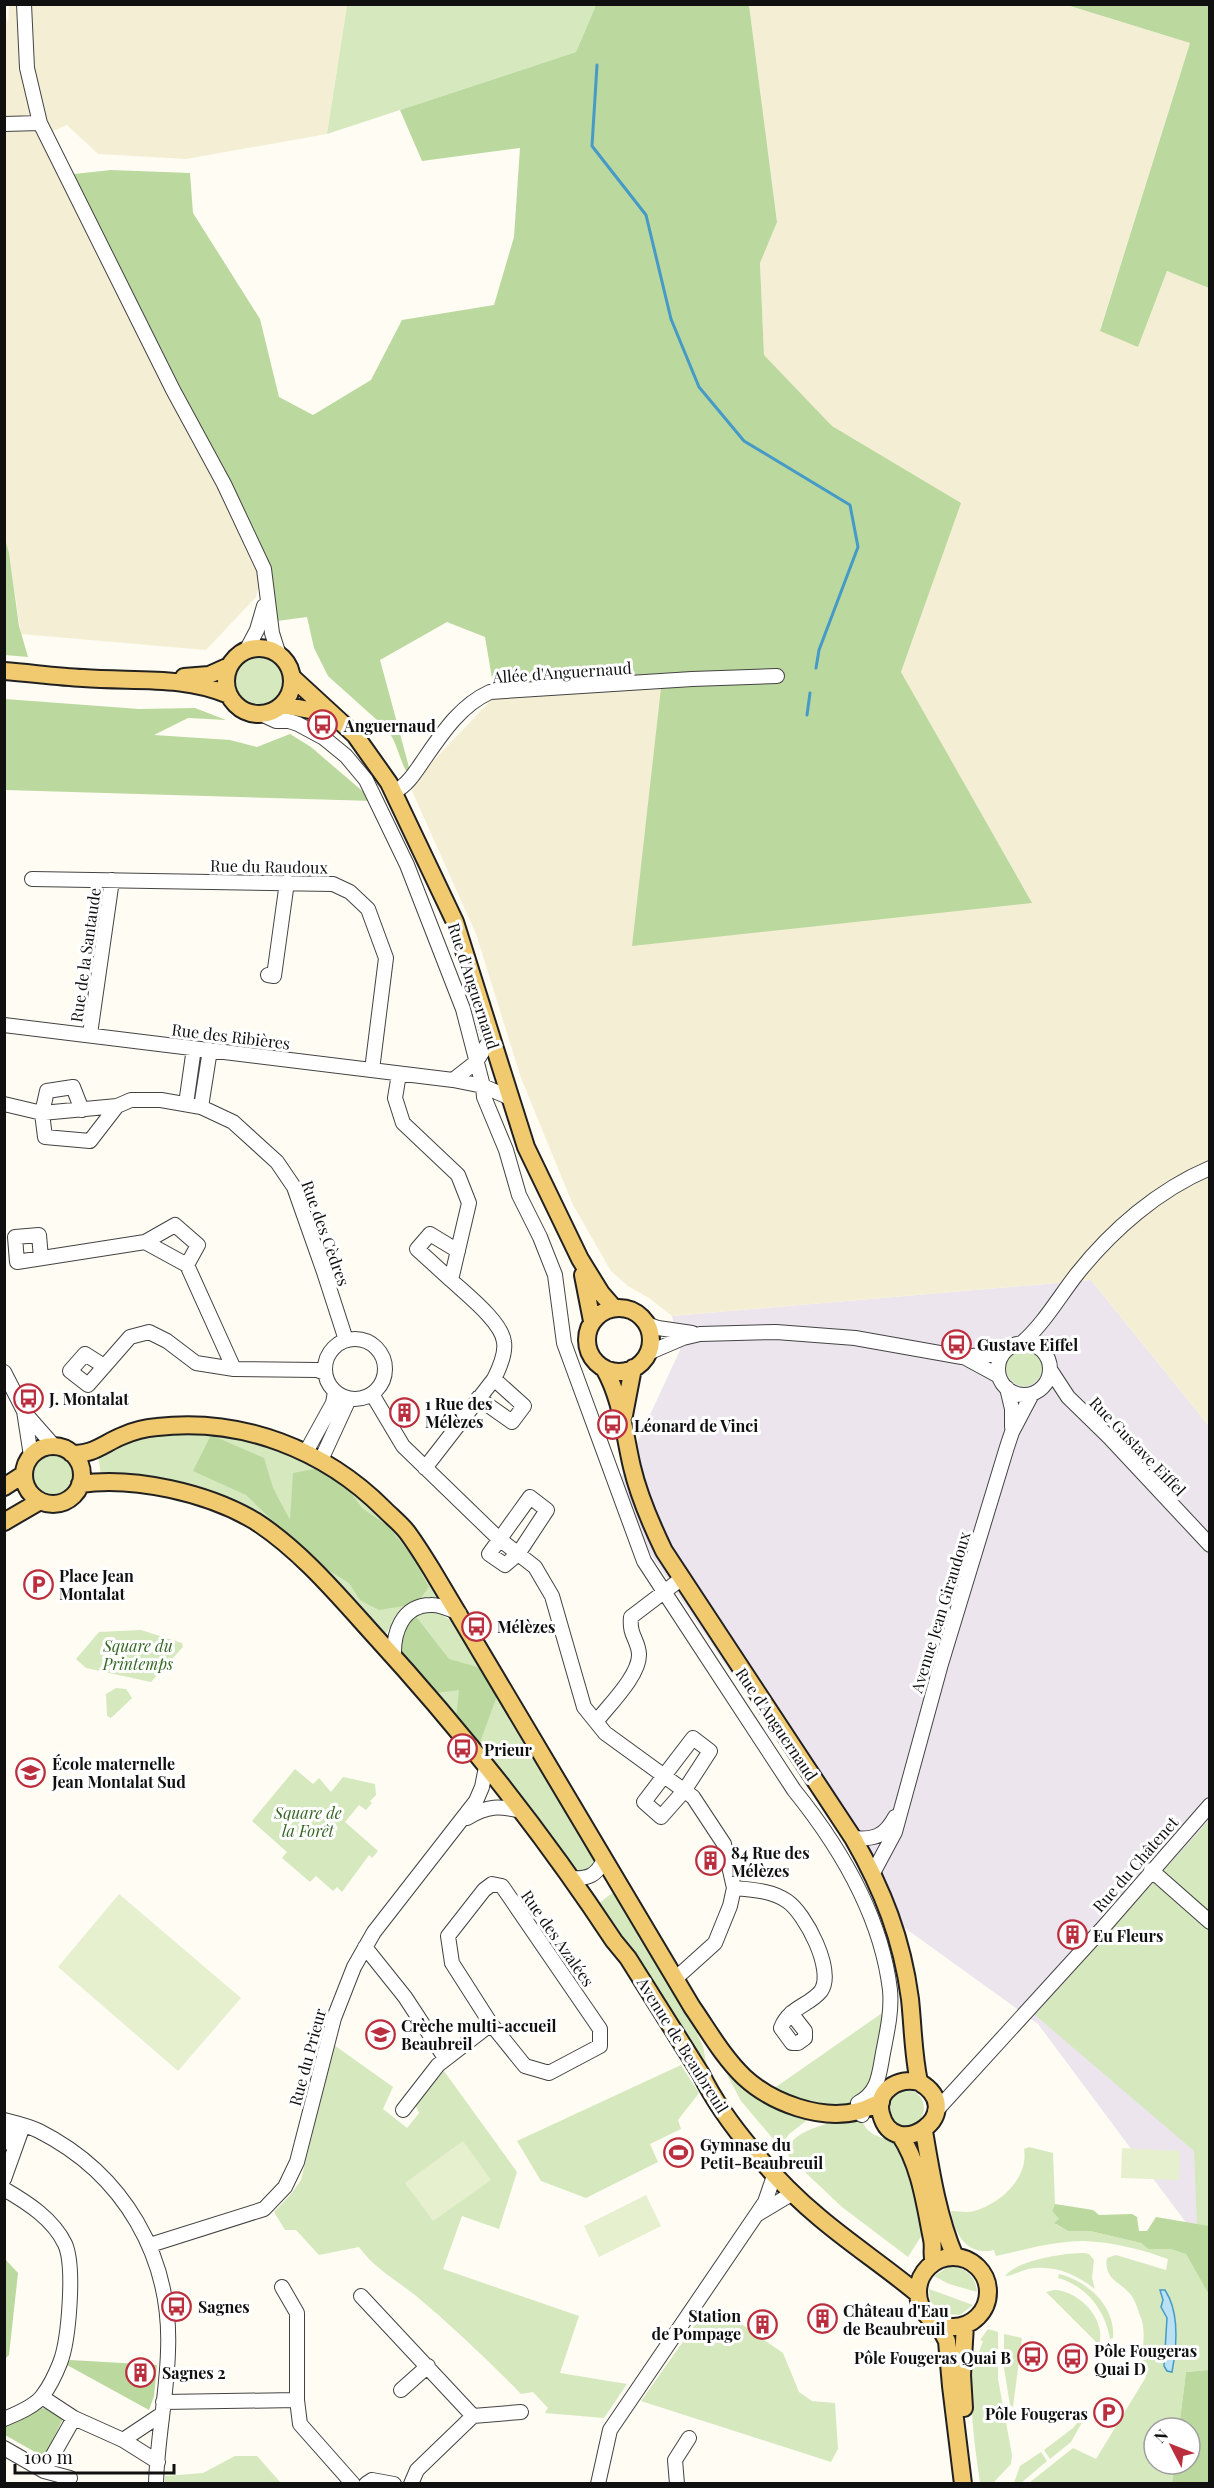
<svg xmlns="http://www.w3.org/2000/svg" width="1214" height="2488" font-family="'Playfair Display',serif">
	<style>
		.industrial { fill: #ece5ee }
		.farmland { fill: #f4efd4 }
		.green { fill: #d6e8be; fill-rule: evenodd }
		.forest { fill: #bbd89e }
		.pitch { fill: #e6f0cf }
		.water { fill: #bae1f3; stroke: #459ac7; stroke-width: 1.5 }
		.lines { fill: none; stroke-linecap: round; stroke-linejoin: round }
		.stream { stroke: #459ac7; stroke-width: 3 }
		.minor-casing { stroke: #434343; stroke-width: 16 }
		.major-casing { stroke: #212121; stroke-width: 20 }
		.minor { stroke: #fff; stroke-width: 14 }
		.major { stroke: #f1ca70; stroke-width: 16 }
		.labels { text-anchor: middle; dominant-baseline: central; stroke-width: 6; stroke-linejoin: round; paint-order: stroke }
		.street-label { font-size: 16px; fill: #101010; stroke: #fff }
		.poi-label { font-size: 16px; font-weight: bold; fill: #101010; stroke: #fff; text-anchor: start }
		.park-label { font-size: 16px; font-style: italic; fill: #346522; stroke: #fff }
	</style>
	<rect width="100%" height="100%" fill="#fefcf3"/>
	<path class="industrial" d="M1091 1280 1209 1426V2226L1187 2224 1038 2024 902 1926 612 1497 680 1350 672 1316Z"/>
	<path class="farmland" d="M9 5H347L327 134 186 159 98 154 67 125 41 136 264 569 256 597 206 650 21 634 9 553 4 539V11L8 23Z
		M749 5H1067L1190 43 1100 330 1138 347 1167 271 1209 288V1426L1091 1280 672 1316 649 1298 628 1286 611 1271 573 1205 521 1078 476 934 412 791 413 782 495 696 662 679 1031 903 901 672 960 503 832 426 764 355 760 263 777 221Z"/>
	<path class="green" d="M347 5H596L576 52 327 134Z
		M235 680a24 24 0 1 1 48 0a24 24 0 1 1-48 0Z
		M1006 1368a18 18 0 1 1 36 0a18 18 0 1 1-36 0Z
		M176 1431 228 1435 286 1452 341 1479 391 1523 414 1552 445 1605 399 1615 384 1636 318 1564 280 1528 246 1507 199 1490 101 1475 98 1455 130 1439Z
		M32 1476a21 21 0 1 1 42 0a21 21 0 1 1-42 0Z
		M426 1611 438 1612 460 1627 594 1854 596 1863 593 1871 580 1875 573 1870 525 1806 398 1648 414 1614Z
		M141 1630 182 1643 183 1647 151 1682 86 1668 76 1659 99 1632Z
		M116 1688 126 1689 132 1698 111 1718 107 1716 106 1694Z
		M295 1769 313 1784 319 1778 331 1792 343 1777 375 1784 376 1795 370 1801 372 1803 366 1810 359 1805 345 1822 378 1851 372 1858 369 1855 342 1892 337 1887 333 1891 316 1876 310 1882 282 1858 287 1852 252 1821Z
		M1209 1820V2227L1197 2226 1194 2151 1035 2015Z
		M615 1891 689 2017 703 2046 708 2073 595 1906Z
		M885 2011 872 2086 849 2106 829 2107 801 2102 773 2089Z
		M706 2035 730 2069 810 2118 789 2134 780 2147 741 2101Z
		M334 2045 393 2087 383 2109 407 2128 419 2113 415 2104 444 2071 517 2172 499 2229 462 2216 443 2269 579 2316 560 2373 627 2384 604 2418 545 2413 548 2408 533 2392 521 2394C487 2359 452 2326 415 2295 396 2280 374 2268 359 2247L319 2255 296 2230H285L274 2212 291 2194 301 2180Z
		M681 2065 699 2093 678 2120 681 2129 650 2144 658 2162 586 2198 541 2181 517 2141Z
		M888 2108a18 18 0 1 1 36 0a18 18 0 1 1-36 0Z
		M857 2116 861 2118C869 2142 887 2133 899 2149 914 2168 918 2211 922 2235L908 2257 842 2207 789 2157C782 2129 839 2122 857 2116Z
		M1029 2147 1053 2153 1055 2204 1052 2211 1059 2219 1055 2224 1068 2231H1090L1141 2243 1148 2249H1170L1186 2254 1209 2295V2370L1186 2372 1179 2428H1154V2464H1175L1172 2483H1029L1073 2448 1096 2459 1146 2377C1137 2355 1150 2336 1139 2313 1137 2307 1135 2300 1131 2295 1121 2282 1103 2279 1107 2258L1116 2255 1166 2270 1168 2259C1141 2249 1112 2242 1083 2241 1054 2241 1024 2250 996 2256L994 2250C968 2257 954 2234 951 2211 958 2211 967 2213 974 2211 1000 2204 1029 2178 1024 2149ZM1160 2290H1165C1180 2312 1178 2347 1172 2372L1167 2318 1161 2307 1163 2300Z
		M1084 2253 1089 2254 1094 2260 1092 2278 1095 2289C1076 2274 1053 2264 1028 2269 1020 2271 1012 2276 1005 2276 1017 2260 1064 2253 1084 2253Z
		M948 2267C964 2266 976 2275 977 2292L949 2284 934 2276Z
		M1059 2274C1088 2281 1116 2307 1113 2338L1110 2339C1105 2310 1087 2286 1058 2278Z
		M929 2289 973 2305 960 2315 943 2314 930 2301Z
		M1054 2290C1078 2290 1107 2319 1099 2345L1046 2292Z
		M704 2312 727 2314 783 2353 799 2392 812 2401 835 2403 838 2449 831 2462 641 2401Z
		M988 2329 998 2332V2379L1012 2455 1011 2464 993 2483H980C974 2440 968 2399 973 2354L975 2351 979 2352 983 2341 980 2340Z
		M1004 2334 1022 2338 1013 2407 1010 2405 1004 2368Z
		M1090 2408 1071 2442 1050 2459 1044 2450 1073 2428Z
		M1041 2452 1047 2461 1021 2483H1014L1020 2466Z
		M235 2456H257L281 2483H165V2476L203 2473Z"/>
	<path class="forest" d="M596 5H749L777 222 760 263 764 355 832 426 961 503 901 672 1032 903 632 946 662 679 495 696 485 637 447 622 380 660 413 782C400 766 399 745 387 729L328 676 314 648 307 617 277 621 264 569 65 175 111 170 190 173 193 213 260 319 279 397 313 415 371 380 402 320 494 305 514 237 520 148 422 161 400 110 576 52Z
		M1067 5H1209V288L1167 271 1138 347 1100 331 1190 43Z
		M5 539 9 553 19 626 28 657 5 655Z
		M5 699 139 709 195 708 226 720 188 718 154 735 230 740 257 747 290 734 311 747 374 801 5 790Z
		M211 1435 264 1458 273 1488 290 1520 293 1473 320 1468 341 1479 362 1508 388 1526 412 1556 429 1587 416 1604 379 1610 360 1600 349 1583 318 1564 246 1495 193 1471Z
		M414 1614 449 1659 484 1669 498 1693 478 1748 456 1719 459 1690 435 1693 398 1648 402 1628Z
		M1055 2204 1093 2210 1099 2215 1132 2214 1137 2217 1139 2231H1147L1156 2217 1209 2226V2295L1186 2254 1170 2249H1148L1141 2243 1090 2231H1068L1054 2223 1059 2219 1052 2211Z
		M5 2259 18 2273 9 2355 5 2359Z
		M70 2360 157 2365 154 2396 149 2410 67 2365Z
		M1209 2370V2483H1172L1175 2464H1190V2428H1179L1186 2372Z
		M40 2408 51 2409 63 2419 41 2463H38L42 2456 5 2435 4 2425 33 2409Z"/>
	<path class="pitch" d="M119 1894 241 1998 178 2071 58 1967Z
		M463 2141 491 2180 433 2221 405 2183Z
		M1122 2148 1180 2151 1179 2180 1121 2178Z
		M646 2195 661 2226 599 2257 584 2226Z"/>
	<path class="water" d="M1160 2290H1165C1180 2313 1177 2346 1172 2372L1167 2371 1164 2366 1167 2318 1161 2307 1163 2300Z"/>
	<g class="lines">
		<path class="stream" d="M597 65 592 146 646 215 671 319 699 387 744 441 850 505 858 547 819 650 816 668
			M807 715 810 693"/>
		<defs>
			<path id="minor" d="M24 4 27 68 40 123 173 390 224 484 264 569 272 633 278 652
				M4 124 40 123
				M247 649 257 630 264 606
				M261 714 276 721H289L298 724 324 738 346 756 366 780 407 865 463 1009 483 1086 484 1097 506 1150 519 1195 540 1237 555 1275 564 1343 644 1561 794 1790C840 1847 881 1915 890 1990 892 2011 887 2032 883 2053 879 2074 879 2092 858 2103L862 2115
				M394 792C408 785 416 771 425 758 443 732 461 705 490 692L692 679 777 676
				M32 879 333 884 350 892 368 909 386 958 372 1070
				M268 975 274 976 287 882
				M4 1025 453 1080 483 1086 508 1097
				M90 1034 112 880
				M399 1074 395 1098 403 1123 458 1175 469 1203 451 1280C466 1294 502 1322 504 1342 506 1354 499 1369 494 1379L425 1468
				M453 1080 476 1062 492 1037
				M4 1104 42 1113 117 1106 131 1100H161L201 1107 233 1122 277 1162 294 1187 324 1272 346 1340
				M186 1104 194 1048
				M201 1107 210 1050
				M82 1110 73 1087 47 1091 42 1113 45 1137 90 1141 117 1106
				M145 1242 175 1225 198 1245 187 1265
				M41 1258 39 1235 15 1237 17 1262 145 1242 187 1265 234 1369
				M451 1280 417 1249 430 1234 458 1251
				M647 1324 658 1328 692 1333
				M325 1369a30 30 0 1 1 60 0a30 30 0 1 1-60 0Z
				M1023 1342C1045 1322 1059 1297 1077 1274 1112 1230 1158 1190 1210 1168
				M998 1369a26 26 0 1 1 52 0a26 26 0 1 1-52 0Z
				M648 1353 683 1338 700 1334 776 1332 855 1338 962 1357 1003 1353
				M964 1357 999 1376
				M104 1366 85 1354 70 1371 88 1385 130 1337 149 1332 167 1341 196 1363 234 1369 317 1370 325 1373
				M1051 1371 1068 1397 1109 1437 1210 1545
				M4 1372 24 1411 31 1456
				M1007 1388 1012 1409V1427
				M372 1394 403 1446 498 1538 535 1567 552 1596 584 1707 605 1733 693 1797 724 1844 734 1888 730 1906 715 1943 675 1979
				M478 1398 512 1422 524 1406 494 1379
				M25 1413 54 1446
				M306 1452 333 1403 335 1392
				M321 1460 349 1399
				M530 1497 547 1510 518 1554 505 1565 489 1554Z
				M394 1657C393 1633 402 1605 431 1605 439 1604 451 1610 459 1613
				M596 1722C609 1705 640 1675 639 1654 638 1639 629 1636 631 1617L681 1579
				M693 1738 710 1751 684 1791 661 1817 644 1802Z
				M467 1818C488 1805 499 1806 522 1811
				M853 1838C874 1840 885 1836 895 1817
				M1151 1870 1210 1922
				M873 1873 895 1832 941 1664 1007 1447 1012 1432 1032 1394
				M571 1878C588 1879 596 1876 604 1860
				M734 1888C752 1890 771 1890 787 1901 805 1913 835 1970 821 1991 809 2006 789 2007 781 2028L792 2043H798L805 2038V2031L791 2013
				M365 1947 405 1997 445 2058
				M403 2110 438 2065 491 2024 452 1963 448 1936 484 1890 492 1884 502 1886 600 2029V2046L549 2073 525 2066 491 2024
				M935 2112 1101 1930 1210 1805
				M4 2120C16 2123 29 2126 39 2131 124 2174 172 2257 168 2351 167 2395 157 2439 156 2484
				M4 2143 11 2122
				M4 2179 23 2126
				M4 2189C28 2203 53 2219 65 2244 75 2266 69 2340 60 2363 56 2373 50 2386 43 2395 36 2406 16 2414 4 2419
				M758 2214 793 2193
				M150 2245 264 2209 285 2187 297 2162 334 2018 354 1967 374 1932 476 1801 482 1787 486 1767
				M282 2287 297 2313V2400
				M361 2296 473 2416 417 2470 411 2484
				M401 2390 428 2366
				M42 2397 74 2418 123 2440 158 2462
				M163 2402 297 2400 300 2424 353 2484
				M473 2416 521 2412
				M123 2440 162 2414
				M4 2448 44 2471 70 2478
				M44 2471 74 2418
				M366 2484 372 2480 394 2484
				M598 2484 610 2430 765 2202 775 2173
				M677 2484 675 2460 689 2438"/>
			<path id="major" d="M226 681a33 33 0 1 1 66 0a33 33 0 1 1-66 0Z
				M4 671C31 673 57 677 83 678 132 682 183 675 229 695
				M184 677 209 675 229 666
				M293 678 355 735 389 783 455 922 526 1147 580 1259 601 1293 614 1308
				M282 705 315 711 330 719
				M583 1275 592 1321
				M587 1340a32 32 0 1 1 64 0a32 32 0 1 1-64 0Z
				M604 1368C622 1400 624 1433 632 1467 639 1497 651 1524 664 1551L853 1838C883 1890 902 1939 910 1999 913 2027 913 2054 919 2082 971 2112 894 2165 881 2114 875 2091 898 2077 919 2082
				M624 1415 633 1368
				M24 1475a29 29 0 1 1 58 0a29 29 0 1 1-58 0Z
				M71 1453C90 1457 106 1442 122 1436 133 1431 145 1428 157 1427 242 1417 325 1450 384 1509 392 1517 401 1524 407 1532 416 1544 424 1557 432 1570L692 2007C708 2030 723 2057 744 2077 772 2103 821 2121 859 2111 866 2109 874 2105 881 2102
				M80 1484C134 1476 208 1493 255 1521 300 1550 337 1594 373 1634 461 1730 542 1832 614 1941L628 1958 701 2074C725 2124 778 2183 820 2218 852 2245 887 2268 918 2294
				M4 1487 24 1474
				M4 1522 40 1501
				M924 2131C931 2173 938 2217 955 2257
				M900 2135C920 2165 925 2204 932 2239 934 2247 931 2255 934 2262
				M918 2292a35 35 0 1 1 70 0a35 35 0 1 1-70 0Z
				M938 2324 947 2341 951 2386 963 2484
				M964 2408 962 2375 965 2325"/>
		</defs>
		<use href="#minor" class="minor-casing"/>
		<use href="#major" class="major-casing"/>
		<use href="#minor" class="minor"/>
		<use href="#major" class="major"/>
	</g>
	<defs>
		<symbol id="bus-ring" viewBox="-11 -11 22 22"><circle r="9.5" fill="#fff" stroke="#ba2e3d" stroke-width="1.5"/><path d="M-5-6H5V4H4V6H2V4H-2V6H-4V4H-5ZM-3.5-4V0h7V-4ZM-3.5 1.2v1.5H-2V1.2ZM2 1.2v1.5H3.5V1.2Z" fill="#ba2e3d"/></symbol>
		<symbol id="building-ring" viewBox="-11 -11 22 22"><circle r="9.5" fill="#fff" stroke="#ba2e3d" stroke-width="1.5"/><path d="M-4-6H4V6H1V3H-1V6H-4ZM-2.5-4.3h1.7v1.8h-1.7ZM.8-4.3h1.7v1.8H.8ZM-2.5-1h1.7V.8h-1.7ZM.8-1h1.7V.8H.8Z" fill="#ba2e3d"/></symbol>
		<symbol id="parking-ring" viewBox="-11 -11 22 22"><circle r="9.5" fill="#fff" stroke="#ba2e3d" stroke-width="1.5"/><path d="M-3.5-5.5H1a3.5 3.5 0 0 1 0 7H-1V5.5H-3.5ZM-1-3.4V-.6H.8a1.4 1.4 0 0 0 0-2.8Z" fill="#ba2e3d"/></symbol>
		<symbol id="school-ring" viewBox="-11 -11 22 22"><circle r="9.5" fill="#fff" stroke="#ba2e3d" stroke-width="1.5"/><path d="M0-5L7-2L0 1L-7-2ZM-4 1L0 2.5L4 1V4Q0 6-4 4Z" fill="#ba2e3d"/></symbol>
		<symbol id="stadium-ring" viewBox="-11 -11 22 22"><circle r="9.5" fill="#fff" stroke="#ba2e3d" stroke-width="1.5"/><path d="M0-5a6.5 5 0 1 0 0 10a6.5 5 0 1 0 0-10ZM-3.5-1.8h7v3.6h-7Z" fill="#ba2e3d"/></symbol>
	</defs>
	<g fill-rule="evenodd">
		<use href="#bus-ring" x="306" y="708" width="33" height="33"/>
		<use href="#bus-ring" x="940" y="1328" width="33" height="33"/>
		<use href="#bus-ring" x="12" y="1382" width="33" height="33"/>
		<use href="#building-ring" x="388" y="1396" width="33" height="33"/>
		<use href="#bus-ring" x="596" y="1408" width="33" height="33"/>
		<use href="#parking-ring" x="22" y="1568" width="33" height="33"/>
		<use href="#bus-ring" x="460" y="1610" width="33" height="33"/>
		<use href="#bus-ring" x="446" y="1732" width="33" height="33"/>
		<use href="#school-ring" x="14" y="1756" width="33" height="33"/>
		<use href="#building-ring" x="694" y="1844" width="33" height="33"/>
		<use href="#building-ring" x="1056" y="1918" width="33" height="33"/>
		<use href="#school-ring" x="364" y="2018" width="33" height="33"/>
		<use href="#stadium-ring" x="662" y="2136" width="33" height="33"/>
		<use href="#bus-ring" x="160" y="2290" width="33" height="33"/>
		<use href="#building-ring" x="806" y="2302" width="33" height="33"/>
		<use href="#building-ring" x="746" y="2308" width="33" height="33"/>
		<use href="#bus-ring" x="1016" y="2340" width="33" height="33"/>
		<use href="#bus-ring" x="1056" y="2342" width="33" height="33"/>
		<use href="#building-ring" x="124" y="2356" width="33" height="33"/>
		<use href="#parking-ring" x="1092" y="2396" width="33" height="33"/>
	</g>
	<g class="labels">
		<g class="street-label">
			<text transform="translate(562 672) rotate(-4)">Allée d'Anguernaud</text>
			<text transform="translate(269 866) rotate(1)">Rue du Raudoux</text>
			<text transform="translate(85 955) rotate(-82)">Rue de la Santaude</text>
			<text transform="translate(474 986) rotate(72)">Rue d'Anguernaud</text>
			<text transform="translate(231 1036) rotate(7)">Rue des Ribières</text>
			<text transform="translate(326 1233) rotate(70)">Rue des Cèdres</text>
			<text transform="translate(1138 1446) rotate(46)">Rue Gustave Eiffel</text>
			<text transform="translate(940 1612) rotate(-73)">Avenue Jean Giraudoux</text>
			<text transform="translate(777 1724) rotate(56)">Rue d'Anguernaud</text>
			<text transform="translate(1135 1864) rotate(-49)">Rue du Châtenet</text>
			<text transform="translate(558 1938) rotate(55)">Rue des Azalées</text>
			<text transform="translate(683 2045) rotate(58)">Avenue de Beaubreuil</text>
			<text transform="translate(307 2057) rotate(-75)">Rue du Prieur</text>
		</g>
		<g class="poi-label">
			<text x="344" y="725">Anguernaud</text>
			<text x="977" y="1344">Gustave Eiffel</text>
			<text x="49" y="1398">J. Montalat</text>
			<text x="425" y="1403">1 Rue des<tspan x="425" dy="18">Mélèzes</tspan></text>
			<text x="634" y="1425">Léonard de Vinci</text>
			<text x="59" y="1575">Place Jean<tspan x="59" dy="18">Montalat</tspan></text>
			<text x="497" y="1626">Mélèzes</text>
			<text x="484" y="1749">Prieur</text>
			<text x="52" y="1763">École maternelle<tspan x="52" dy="18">Jean Montalat Sud</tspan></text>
			<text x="731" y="1852">84 Rue des<tspan x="731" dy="18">Mélèzes</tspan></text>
			<text x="1093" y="1935">Eu Fleurs</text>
			<text x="401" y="2025">Crèche multi-accueil<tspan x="401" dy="18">Beaubreil</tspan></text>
			<text x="700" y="2144">Gymnase du<tspan x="700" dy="18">Petit-Beaubreuil</tspan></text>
			<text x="198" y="2306">Sagnes</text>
			<text x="843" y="2310">Château d'Eau<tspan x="843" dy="18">de Beaubreuil</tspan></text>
			<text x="741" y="2315" text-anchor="end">Station<tspan x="741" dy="18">de Pompage</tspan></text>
			<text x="1094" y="2350">Pôle Fougeras<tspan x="1094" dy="18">Quai D</tspan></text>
			<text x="1011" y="2357" text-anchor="end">Pôle Fougeras Quai B</text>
			<text x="162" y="2372">Sagnes 2</text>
			<text x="1088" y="2413" text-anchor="end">Pôle Fougeras</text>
		</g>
		<g class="park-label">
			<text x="138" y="1645">Square du<tspan x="138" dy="18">Printemps</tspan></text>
			<text x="308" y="1812">Square de<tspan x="308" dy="18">la Forêt</tspan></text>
		</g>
	</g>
	<rect width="1214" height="2488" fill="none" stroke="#101010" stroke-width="12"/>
	<g transform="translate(1172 2446) rotate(312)"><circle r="28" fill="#ffffff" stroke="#9f9f9f" stroke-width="1.5"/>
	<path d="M0-4.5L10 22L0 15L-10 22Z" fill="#ba2e3d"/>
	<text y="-9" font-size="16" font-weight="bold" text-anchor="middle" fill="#101010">N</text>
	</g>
	<path d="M15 2464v9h159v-9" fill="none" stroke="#101010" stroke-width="3"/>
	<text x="24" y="2464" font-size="18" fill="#101010" stroke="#ffffff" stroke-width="4.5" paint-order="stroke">100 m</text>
</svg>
